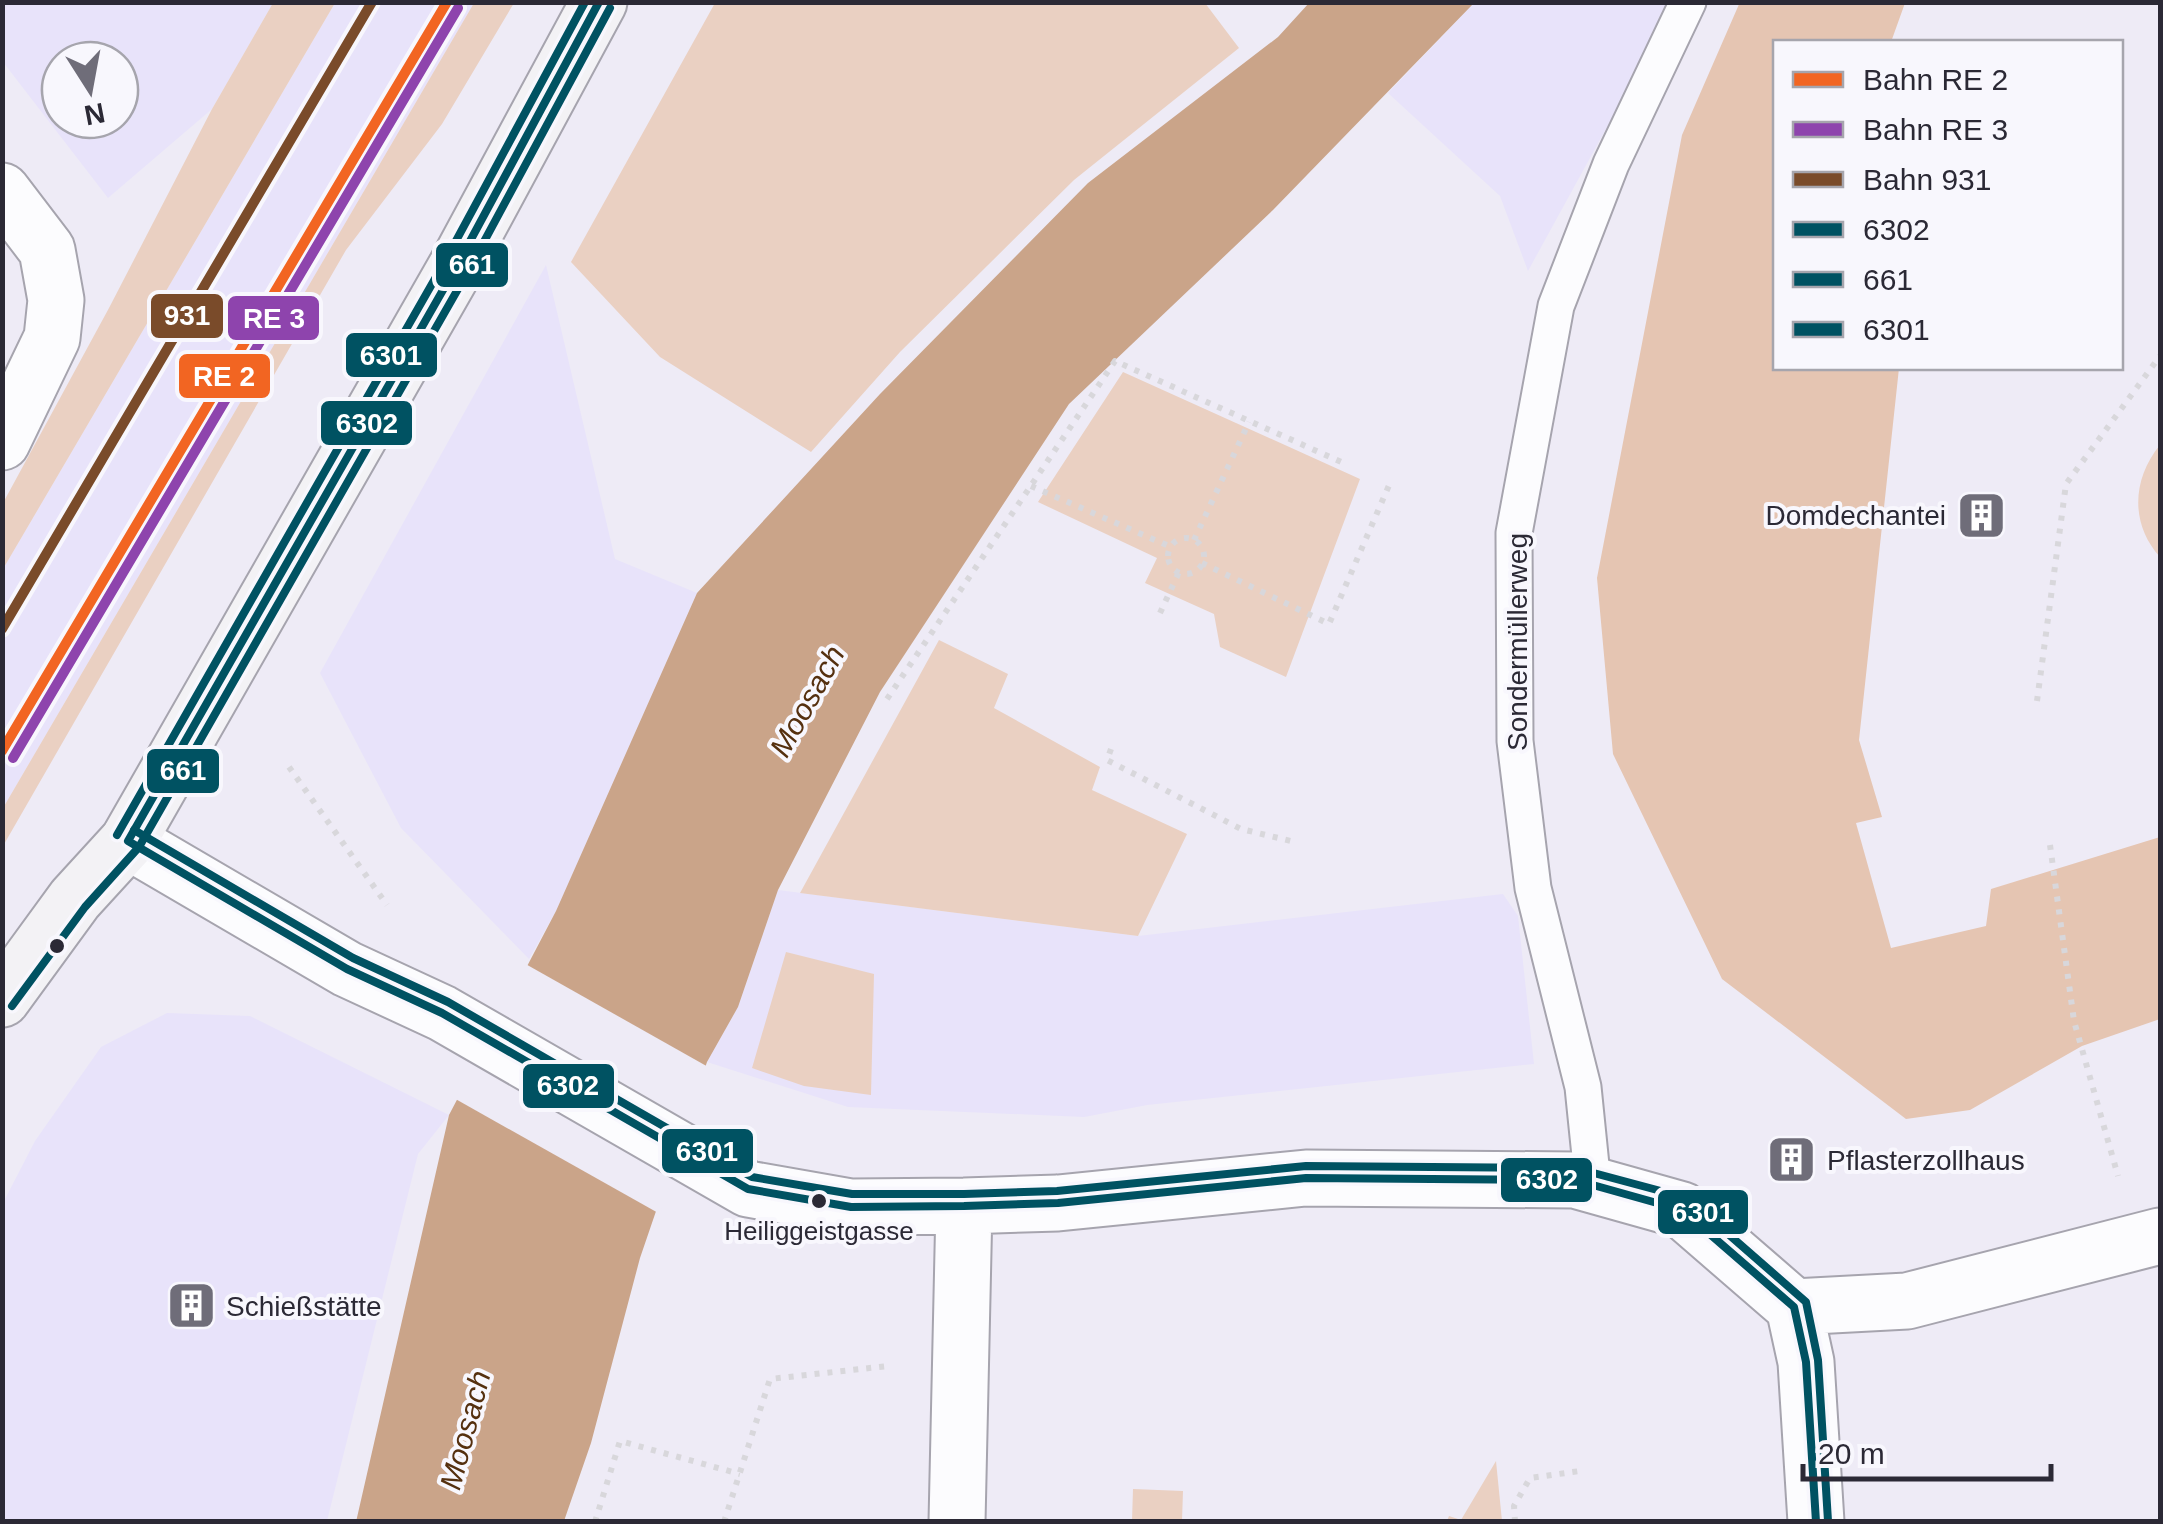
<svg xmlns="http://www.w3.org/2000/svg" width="2163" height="1524" font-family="Arial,sans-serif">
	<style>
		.built { fill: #e8e3fa; fill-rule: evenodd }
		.green { fill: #ead0c2 }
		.forest { fill: #e5c5b2 }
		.water { fill: #caa489 }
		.pier { fill: #eeebf6 }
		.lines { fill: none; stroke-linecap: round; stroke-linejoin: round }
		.lane-casing { stroke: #a6a4ae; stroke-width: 39 }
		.street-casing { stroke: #a6a4ae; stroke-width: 59 }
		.secondary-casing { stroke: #a6a4ae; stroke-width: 59 }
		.path { stroke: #d8d7db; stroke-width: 6; stroke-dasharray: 5 8; stroke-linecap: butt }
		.lane { stroke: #fcfcfe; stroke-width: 35 }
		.street { stroke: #fcfcfe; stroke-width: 55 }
		.secondary { stroke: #f3f2f5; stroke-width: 55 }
		.bus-1-casing { stroke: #f8f7fd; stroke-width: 15 }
		.bus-2-casing { stroke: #f8f7fd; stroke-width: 15 }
		.bus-3-casing { stroke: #f8f7fd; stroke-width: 15 }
		.bus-1 { stroke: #005262; stroke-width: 8 }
		.bus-2 { stroke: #005262; stroke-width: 8 }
		.bus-3 { stroke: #005262; stroke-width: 8 }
		.rail-1-casing { stroke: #f8f7fd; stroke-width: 18 }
		.rail-2-casing { stroke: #f8f7fd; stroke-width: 18 }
		.rail-3-casing { stroke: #f8f7fd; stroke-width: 18 }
		.rail-1 { stroke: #f26522; stroke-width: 10 }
		.rail-2 { stroke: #8e44ad; stroke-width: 10 }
		.rail-3 { stroke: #7a4b2a; stroke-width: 10 }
		.bus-dot { fill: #2b2935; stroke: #f8f7fd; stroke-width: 4 }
		.labels { text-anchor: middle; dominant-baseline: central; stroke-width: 8; stroke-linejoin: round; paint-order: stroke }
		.bus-label { font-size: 26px; fill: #2b2935; stroke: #f8f7fd }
		.poi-label { font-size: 28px; fill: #2b2935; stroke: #f8f7fd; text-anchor: start }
		.street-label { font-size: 28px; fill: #2b2935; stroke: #f8f7fd }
		.water-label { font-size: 30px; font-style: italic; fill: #55300f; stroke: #f8f7fd }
		.line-badge { stroke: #f8f7fd; stroke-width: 4 }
		.badge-label { font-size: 28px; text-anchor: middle; font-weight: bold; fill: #fff }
	</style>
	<rect width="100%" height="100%" fill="#eeebf6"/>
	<path class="built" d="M3 3H273L212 109 108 198 3 62ZM60 60H120V120H60Z
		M335 3H474L3 808V569Z
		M1474 3H1675L1528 271 1500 196 1388 93Z
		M546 265 615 559 697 593 556 911 529 959 401 828 320 673Z
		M778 890 1138 936 1503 894 1518 916 1534 1064 1147 1105 1084 1117 848 1107 707 1062 738 1007Z
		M167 1013 250 1016 449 1115 418 1154 327 1521H3V1203L35 1141 101 1047Z"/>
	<path class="green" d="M273 3H335L3 569V503L109 308 212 109Z
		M474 3H514L442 124 346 250 3 846V808Z
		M715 3H1205L1239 48 1074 180 900 352 811 452 660 357 571 262Z
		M1123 372 1360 479 1286 677 1220 647 1214 614 1145 583 1157 558 1038 502Z
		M2160 445V557C2130 524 2132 479 2160 445Z
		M939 640 1008 674 994 708 1100 767 1092 790 1187 834 1138 936 800 893Z
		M786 952 874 974 871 1095 804 1086 752 1068Z
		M1496 1461 1502 1521H1447L1449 1516 1461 1520Z
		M1133 1489 1183 1491 1182 1521H1132Z"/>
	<path class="forest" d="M1740 2 1905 3 1891 42H1776V368H1899L1859 740 1882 817 1856 823 1891 948 1986 926 1991 889 2160 837V1019L2082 1046 1970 1110 1906 1119 1722 979 1613 754 1597 578 1682 135Z"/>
	<path class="water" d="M1309 3H1474L1273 210 1069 404 880 692 778 890 738 1007 707 1062 640 1258 591 1443 564 1521 356 1522 449 1115 556 911 697 593 880 394 1088 183 1278 37Z"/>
	<path class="pier" d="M522 962 710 1068 660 1214 452 1097Z"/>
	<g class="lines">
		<defs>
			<path id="lane" d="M1593 1185 1583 1087 1533 888 1515 741 1514 533 1556 306 1611 164 1688 2"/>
			<path id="street" d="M2 191 47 250 56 300 52 338 2 442
				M128 841 347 969 442 1013 748 1189 851 1207 964 1206 1058 1203 1306 1178 1575 1180 1682 1210 1794 1307 1806 1362 1816 1522
				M1794 1307 1907 1301 2160 1236
				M957 1522 964 1206"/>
			<path id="secondary" d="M2 999 75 899 128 841 455 269 599 2"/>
		</defs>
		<use href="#lane" class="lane-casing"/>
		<use href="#street" class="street-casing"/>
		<use href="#secondary" class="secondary-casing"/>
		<path class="path" d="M1031 486 1171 547
			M1168 556a18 18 0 1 1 36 0a18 18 0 1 1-36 0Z
			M1194 540 1249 422
			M1202 563 1329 624 1390 483
			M1160 613 1179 572
			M887 699 1115 361 1348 465
			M2037 701 2066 484 2160 356
			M1111 749 1107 760 1241 829 1291 841
			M289 767 387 905
			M2050 845 2074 1021 2118 1176
			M595 1522 620 1441 740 1474
			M724 1522 770 1379 888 1366
			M1460 1522V1521
			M1515 1522 1514 1506 1530 1478 1580 1471"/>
		<use href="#lane" class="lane"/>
		<use href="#street" class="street"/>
		<use href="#secondary" class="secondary"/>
		<defs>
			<path id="bus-1" d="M128 841 347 969 442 1013 748 1189 851 1207 964 1206 1058 1203 1306 1178 1575 1180 1682 1210 1794 1307 1806 1362 1816 1522
				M128 841 455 269 599 2"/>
			<path id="bus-2" d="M12 1006 85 907 139 847 466 275 610 8"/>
			<path id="bus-3" d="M134 830 353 958 448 1002 752 1177 852 1194H964L1057 1191 1306 1166 1575 1168 1687 1198 1806 1302 1818 1360 1828 1521
				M117 835 444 263 585 2"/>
		</defs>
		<use href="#bus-1" class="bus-1-casing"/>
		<use href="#bus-2" class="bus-2-casing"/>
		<use href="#bus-3" class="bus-3-casing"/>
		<use href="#bus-1" class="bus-1"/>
		<use href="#bus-2" class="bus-2"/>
		<use href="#bus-3" class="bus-3"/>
		<defs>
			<path id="rail-1" d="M2 751 447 2"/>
			<path id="rail-2" d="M13 758 458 8"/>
			<path id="rail-3" d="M2 629 372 2"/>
		</defs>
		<use href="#rail-1" class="rail-1-casing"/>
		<use href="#rail-2" class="rail-2-casing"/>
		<use href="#rail-3" class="rail-3-casing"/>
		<use href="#rail-1" class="rail-1"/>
		<use href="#rail-2" class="rail-2"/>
		<use href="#rail-3" class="rail-3"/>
	</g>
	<defs>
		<symbol id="building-square" viewBox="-11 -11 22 22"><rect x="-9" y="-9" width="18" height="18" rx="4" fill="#6f6d79" stroke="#f8f7fd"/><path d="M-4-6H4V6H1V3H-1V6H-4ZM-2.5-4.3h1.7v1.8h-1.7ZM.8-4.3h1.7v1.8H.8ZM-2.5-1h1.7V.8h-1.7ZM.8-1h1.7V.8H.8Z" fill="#fff"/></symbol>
	</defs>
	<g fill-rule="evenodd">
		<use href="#building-square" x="1954" y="488" width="55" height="55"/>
		<use href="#building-square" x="1764" y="1132" width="55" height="55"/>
		<use href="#building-square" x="164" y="1278" width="55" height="55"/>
	</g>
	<g class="bus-dot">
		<circle cx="57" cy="946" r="9"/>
		<circle cx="819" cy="1201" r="9"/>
	</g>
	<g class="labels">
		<g class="bus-label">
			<text x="819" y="1231">Heiliggeistgasse</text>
		</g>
		<g class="poi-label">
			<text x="1946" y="515" text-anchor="end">Domdechantei</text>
			<text x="1827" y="1160">Pflasterzollhaus</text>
			<text x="226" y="1306">Schießstätte</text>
		</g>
		<g class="street-label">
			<text transform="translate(1517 642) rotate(-90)">Sondermüllerweg</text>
		</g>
		<g class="water-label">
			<text transform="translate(807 701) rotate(-61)">Moosach</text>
			<text transform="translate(465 1430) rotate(-75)">Moosach</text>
		</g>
	</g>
	<g class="line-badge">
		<rect x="434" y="241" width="76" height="48" rx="10" fill="#005262"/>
		<rect x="149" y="292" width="76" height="48" rx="10" fill="#7a4b2a"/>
		<rect x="226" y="294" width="95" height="48" rx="10" fill="#8e44ad"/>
		<rect x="344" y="331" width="95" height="48" rx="10" fill="#005262"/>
		<rect x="177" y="352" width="95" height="48" rx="10" fill="#f26522"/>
		<rect x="319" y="399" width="95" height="48" rx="10" fill="#005262"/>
		<rect x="145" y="747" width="76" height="48" rx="10" fill="#005262"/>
		<rect x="521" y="1062" width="95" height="48" rx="10" fill="#005262"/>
		<rect x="660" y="1127" width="95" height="48" rx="10" fill="#005262"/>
		<rect x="1499" y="1156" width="95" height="48" rx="10" fill="#005262"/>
		<rect x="1656" y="1188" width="94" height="48" rx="10" fill="#005262"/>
	</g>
	<g class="badge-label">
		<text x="472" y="274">661</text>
		<text x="187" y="325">931</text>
		<text x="274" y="328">RE 3</text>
		<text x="391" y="365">6301</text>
		<text x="224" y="386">RE 2</text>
		<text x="367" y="433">6302</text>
		<text x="183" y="780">661</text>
		<text x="568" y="1095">6302</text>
		<text x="707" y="1161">6301</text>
		<text x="1547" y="1189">6302</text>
		<text x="1703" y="1222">6301</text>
	</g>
	<rect width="2163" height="1524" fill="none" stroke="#2b2935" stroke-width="10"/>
	<rect x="1773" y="40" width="350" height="330" fill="#f8f7fd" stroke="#a6a5ad" stroke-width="2.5"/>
	<rect x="1793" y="72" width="50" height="15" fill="#f26522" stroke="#a6a5ad" stroke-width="2.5"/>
	<text x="1863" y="90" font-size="30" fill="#2b2935">Bahn RE 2</text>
	<rect x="1793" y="122" width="50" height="15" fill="#8e44ad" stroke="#a6a5ad" stroke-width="2.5"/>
	<text x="1863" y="140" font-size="30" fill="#2b2935">Bahn RE 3</text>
	<rect x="1793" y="172" width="50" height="15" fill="#7a4b2a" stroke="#a6a5ad" stroke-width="2.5"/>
	<text x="1863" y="190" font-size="30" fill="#2b2935">Bahn 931</text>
	<rect x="1793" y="222" width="50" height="15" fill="#005262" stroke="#a6a5ad" stroke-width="2.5"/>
	<text x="1863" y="240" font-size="30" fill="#2b2935">6302</text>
	<rect x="1793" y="272" width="50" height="15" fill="#005262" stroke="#a6a5ad" stroke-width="2.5"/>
	<text x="1863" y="290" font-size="30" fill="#2b2935">661</text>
	<rect x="1793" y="322" width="50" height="15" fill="#005262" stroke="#a6a5ad" stroke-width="2.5"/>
	<text x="1863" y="340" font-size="30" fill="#2b2935">6301</text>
	<g transform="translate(90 90) rotate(169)"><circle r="48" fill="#f8f7fd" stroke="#a6a5ad" stroke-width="2.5"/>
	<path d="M0-8L18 38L0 25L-18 38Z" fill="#6f6d79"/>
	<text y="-15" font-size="28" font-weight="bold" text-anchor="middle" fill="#2b2935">N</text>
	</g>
	<path d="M1803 1464v15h248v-15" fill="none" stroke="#2b2935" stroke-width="5"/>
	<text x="1818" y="1464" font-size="30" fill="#2b2935" stroke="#f8f7fd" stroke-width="8" paint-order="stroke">20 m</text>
</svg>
